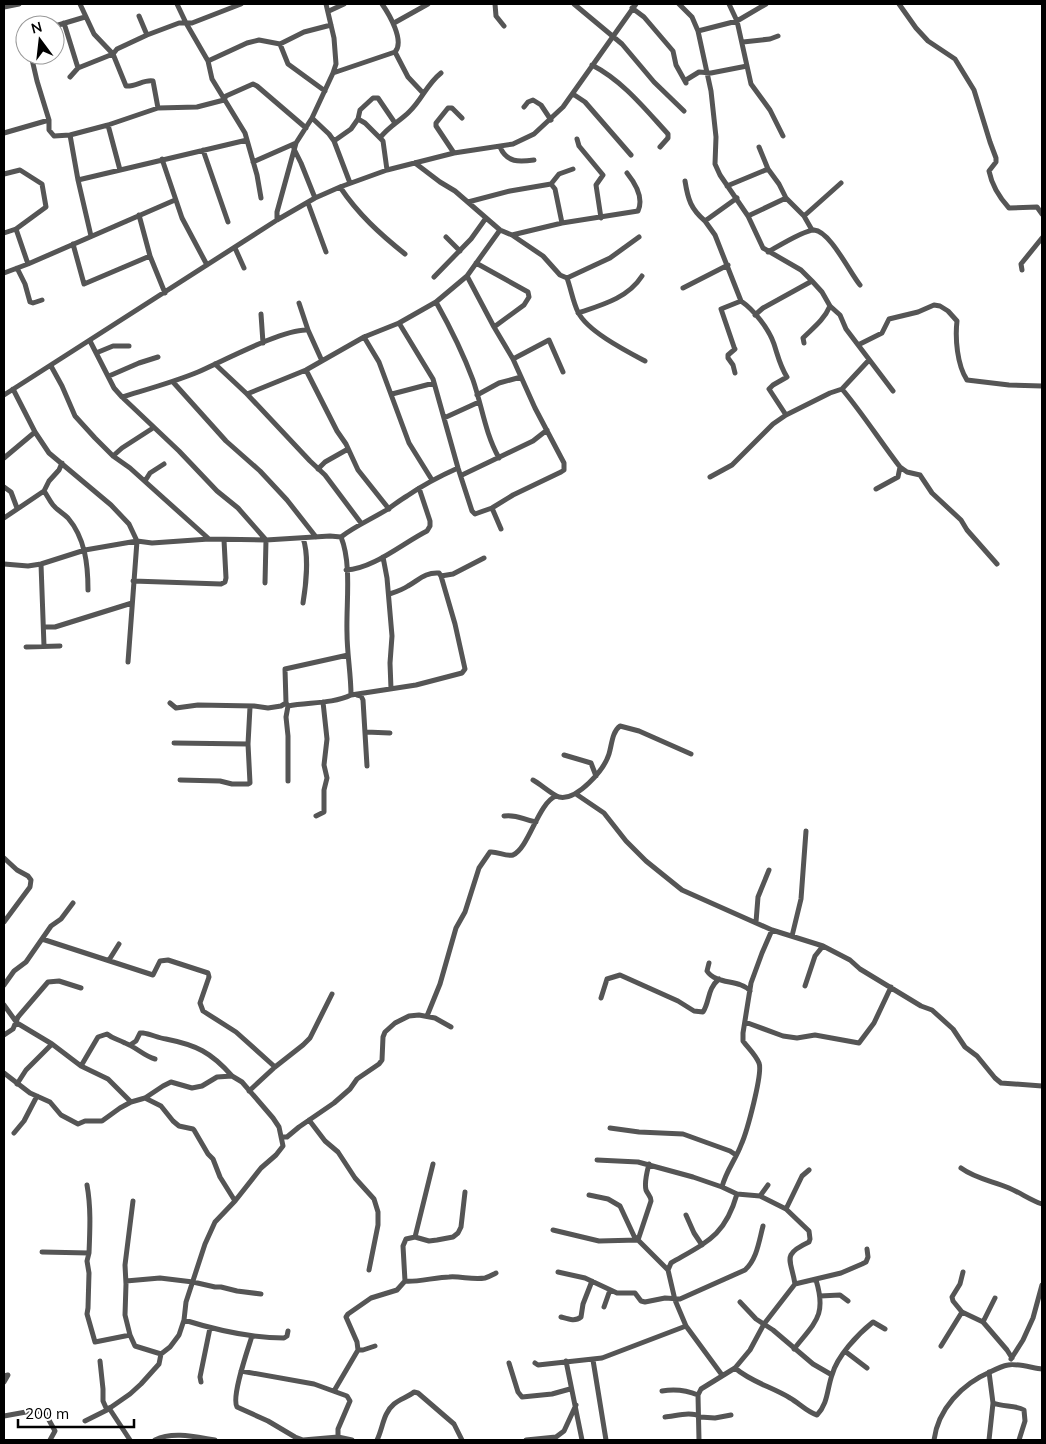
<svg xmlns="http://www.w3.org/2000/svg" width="1046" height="1444" font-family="Mulish,sans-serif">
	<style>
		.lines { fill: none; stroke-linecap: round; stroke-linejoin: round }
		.minor { stroke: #555; stroke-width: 5 }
	</style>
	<rect width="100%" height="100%" fill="#fff"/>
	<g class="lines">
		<path class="minor" d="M80 4 94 34 113 54 126 86C135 87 145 79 153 81L158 108
			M177 4 186 23 208 61 212 79 245 133 257 175 261 198
			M382 4C389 14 405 41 395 52L408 77 423 93
			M495 4 496 16 504 26
			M574 4 622 44 654 82 684 111
			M679 4 692 17 698 31 711 91 716 137 715 164 720 175 748 216 763 248 801 270 812 281 822 292 830 306 840 315 846 329 893 391
			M729 4 737 21 751 84 770 110 783 136
			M899 4 916 28 928 41 955 59 974 90 990 142 996 158V162L989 171C992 186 999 197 1009 208L1037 207 1042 214
			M4 7 19 4
			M632 8 644 17 673 51 676 65 686 83
			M329 11 344 4
			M139 16 147 35
			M64 23 78 68 70 77
			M394 23 428 4
			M55 26 85 17
			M698 31 737 21 766 4
			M743 42 770 39 778 36
			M280 44 288 64 325 91
			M31 55 37 81 49 120V130L54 136 70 135 108 125 158 108 197 107 224 100 226 96 253 84 257 86 306 128
			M208 61 247 43 259 40 280 44 304 32 331 25
			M592 65C623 81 645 109 668 134V138L660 147
			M78 68 113 54 117 49 147 35 179 23H192L241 4
			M333 73 395 52
			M686 80 699 72 711 73 747 66
			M573 94 585 102 631 155
			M524 107 528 102 533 100 541 105 551 120
			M312 118 329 134 334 141 350 183
			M358 119 365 123 383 141 387 170
			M108 125 120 170
			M4 133 49 120
			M70 135 78 180 91 236
			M380 138C388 127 400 121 409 112 422 100 426 85 441 73
			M577 139 579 146 603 175 596 185 601 218
			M334 141 351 129 358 119 360 110 373 98H378L395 123
			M500 147C507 163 519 162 534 160
			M759 147 768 169 779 184 786 198 804 216 812 230
			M294 149 301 163 315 198
			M203 150 228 222
			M454 153 436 126V123L448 108H452L462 118
			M162 159 182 218 207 265
			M253 162 296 143
			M415 163 440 182 455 191 500 230 512 235 543 256 560 275 567 278C571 289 573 302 578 312 587 331 626 351 645 361
			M4 174 20 170 42 184 46 207 16 229 4 233
			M78 180 247 140
			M685 181C688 200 691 209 705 221L737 198
			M551 184 555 189 562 223
			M727 186 768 169
			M340 187C358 214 380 234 405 254
			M468 202 510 191 551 184 559 174 573 169
			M308 203 326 252
			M139 215 150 256 165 293
			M748 216 786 198
			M804 216 841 183
			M277 220V212L296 143 312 118 333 73 336 64 334 38 326 4
			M705 221 715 235 741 301C754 310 769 329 774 344 778 356 780 366 787 377L773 385 769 389 786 415
			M16 229 28 264
			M512 235 562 223 638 211C644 198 635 183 627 173
			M446 237 460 251
			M73 244 84 284 150 256
			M235 248 244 268
			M768 252C777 247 804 230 814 230 830 231 850 273 860 285
			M476 263 528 292 529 297 524 305 494 327
			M17 268 25 284 30 302 33 303 42 300
			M1022 270 1021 264 1042 238
			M4 273 28 264 175 200
			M434 277 471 239 486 218
			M567 278 610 258 639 237
			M683 288 728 265
			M436 302C450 327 463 353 473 380 482 406 485 433 499 458
			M299 303 308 330
			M578 313C602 305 628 298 642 276
			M261 314 263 343
			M755 315 763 308 812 281
			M399 323 433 379 458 468 472 511 475 514 492 508 513 495 561 472 564 470V463L535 408 513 359 494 327 467 276
			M364 337 379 362 409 443 432 480
			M90 341 114 388 122 397 179 451 217 491 238 508 266 540 265 583
			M804 343 803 338C813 328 824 320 830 306
			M858 345 882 333 889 319 918 312 934 305 940 306 948 311 957 321C955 338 957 365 967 380L1009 385 1042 386
			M96 353 113 346H129
			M513 359 549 340 563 372
			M215 364 247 394 310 461 325 475 361 523
			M51 366 62 386 75 416 95 438 113 456 130 468 209 539
			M306 370 337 431 346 444 358 470 389 509
			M735 373 733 365 728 358V355L735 349 734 347 721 309 741 301
			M109 376 139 363 158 357
			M173 382 226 441 260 471 287 500 316 537
			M13 389 35 432 49 453 111 505 129 524 137 541 128 662
			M842 389C863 414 880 441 900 467L898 477 876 489
			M247 394 306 370 364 337 399 323 436 302 467 276 500 230
			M392 394 434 383
			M4 395 277 220 315 198 340 187 387 170 454 153 513 144 534 134 563 107 636 4
			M477 395 499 383 521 377
			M122 397C148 389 174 382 198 372 223 361 285 328 308 330L322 361
			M444 418 479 402
			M113 456 122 448 153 428
			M4 458 35 432
			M900 467 907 472 920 475 932 493 961 520 967 530 997 564
			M318 469 325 462 348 449
			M462 475 533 441 547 430
			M710 477 732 465 773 424 786 415 830 393 842 389 869 360
			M145 481 150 473 164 464
			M4 487 11 492 17 508
			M44 491C47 495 49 500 53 505 57 510 63 513 68 518 85 538 88 564 88 590
			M492 508 501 529
			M4 518 44 491 49 481 59 470 62 463
			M383 557 387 578 392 636 390 663 391 689
			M4 564 28 566 41 564 85 550 137 541 152 543 209 539 266 540 330 536 341 537C355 526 372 519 388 509 394 505 400 500 407 496 423 485 440 476 458 468
			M41 564 44 646
			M346 570C373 569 403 543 427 531L430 526V521L419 488
			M133 581 221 584 225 582 226 578 224 540
			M389 594C395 592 402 590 408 586 419 580 425 572 439 573L441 576 453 574 484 558
			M303 603C306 585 309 555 303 538
			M45 627H55L132 603
			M26 647 60 646
			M351 695 416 685 462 673 465 669 455 624 441 576
			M357 695 361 696 363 700 367 766
			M170 703 176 708 198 705 254 706 268 708 281 706 286 703 288 706
			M286 703 285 669 348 655
			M366 732 390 733
			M174 743 248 744
			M564 755 591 763 596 776
			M180 780 220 781 232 784H248L250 783 248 744 250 707
			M533 780C539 783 554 796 559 797 577 801 604 770 609 754 612 744 612 732 620 726L639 731 691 754
			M288 781V736L286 717 288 706C309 702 332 704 351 695 351 674 347 654 347 633 346 604 352 564 341 537
			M576 794 604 813 626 841 646 861 682 890 772 930 823 946 850 960 860 969 921 1006 932 1010 953 1029 965 1047 977 1056 995 1078 1001 1083 1042 1086
			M316 816 324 812V790L327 778 324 765 327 739 323 702
			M504 816C518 814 523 820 536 822
			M4 858 17 870 28 876 31 880 30 887 4 922
			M756 922 758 897 769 870
			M792 936 801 899 806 831
			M42 939 153 975 160 961 168 960 208 973 209 977 200 1003 203 1011 236 1032 275 1067
			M109 960 119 944
			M709 963 707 971C716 985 740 979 750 991
			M4 985 14 971 26 962 51 926 61 919 73 903
			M805 986 815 956 823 946
			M601 998 607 979 620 975 678 1001 694 1011 703 1012C710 1001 707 989 719 979
			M4 1005 17 1023 52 1044 81 1066 108 1079 131 1102
			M427 1016 440 984 456 928 465 912 479 868 490 852C497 851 506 857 513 855 529 848 538 803 556 796
			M745 1022 783 1036 797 1038 815 1035 859 1043 874 1023 891 987
			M4 1035 13 1029 18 1017 48 982 59 981 81 988
			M130 1045 136 1041 140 1033H143C151 1034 158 1038 166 1039 196 1045 211 1052 232 1076
			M81 1066 98 1037 107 1034C113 1039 118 1039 125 1043 136 1047 144 1056 155 1059
			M4 1073 30 1093 50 1102 61 1115 78 1124 85 1121H102L120 1108 131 1102 145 1098 163 1086 171 1082 192 1088 202 1086 217 1077 232 1076 242 1082 273 1118 279 1127 283 1146 276 1155 261 1168 235 1201 215 1222 205 1244 186 1302 184 1320 179 1335 170 1347 161 1354 159 1364 141 1384 130 1394 107 1410 85 1421
			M17 1084 26 1070 52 1044
			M249 1091 275 1067 303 1045 310 1038 332 994
			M145 1098 161 1106 173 1121 179 1126 193 1129 194 1130 208 1154 213 1159 220 1177 235 1201
			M309 1120 325 1141 338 1152 355 1178 374 1199 378 1212V1225L369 1270
			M610 1128 639 1132 683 1134 730 1151 736 1155
			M14 1133 24 1121 37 1096
			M282 1137H287L299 1127 334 1103 350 1089 357 1079 379 1064 382 1060 383 1037 385 1032 395 1023 409 1016 419 1015 435 1018 451 1027
			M597 1160 638 1162 693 1177 722 1187 737 1194 760 1196 786 1209 809 1231 810 1239 809 1242C781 1255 791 1259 795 1284
			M961 1168C976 1179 993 1181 1009 1188 1021 1193 1030 1200 1042 1204
			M87 1185C91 1207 90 1229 89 1253
			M722 1187C726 1171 736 1159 741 1145 747 1132 763 1073 759 1063 755 1054 748 1048 743 1041V1033L751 983 762 953 772 930
			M589 1195 608 1199 620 1206 634 1236 668 1270 675 1300 686 1326 722 1375
			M760 1196 768 1185
			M786 1209 802 1176 809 1170
			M686 1215 694 1233 702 1245
			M553 1230 599 1241 638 1240 651 1201C651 1196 648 1195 646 1190 644 1182 647 1172 649 1164
			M415 1237 433 1164
			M42 1252 89 1253 87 1261 89 1273 88 1308 87 1314 95 1342 130 1335 135 1346 161 1354
			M668 1270 671 1263C707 1242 725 1236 737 1194
			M558 1272 585 1278 617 1293H635L641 1301 645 1302 665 1298 680 1299 745 1270C757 1259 759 1241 763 1226
			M963 1272 960 1284 952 1297 953 1301 962 1312 983 1322 1007 1350 1012 1358
			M126 1281 160 1278 193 1282 215 1287H221L237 1291 261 1294
			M405 1281C412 1283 438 1277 449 1277 461 1276 472 1280 485 1278 489 1277 492 1275 496 1273
			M820 1296 840 1295 848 1301
			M740 1302 756 1319 773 1330 813 1364 832 1375
			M604 1307 610 1290
			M561 1317C568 1319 575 1322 581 1317L583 1304 592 1281
			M184 1320C216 1330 250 1338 284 1338L287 1336 288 1331
			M983 1322 995 1298
			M130 1335 125 1315 126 1284 125 1265 133 1201
			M252 1336C248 1349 231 1397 237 1407L268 1421 295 1437 303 1440 338 1437 352 1440
			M941 1346 962 1312
			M794 1349C815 1322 827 1316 816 1280
			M358 1350H363L375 1346
			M846 1352 867 1368
			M1011 1359 1023 1340 1033 1318 1042 1285
			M593 1360 606 1440
			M100 1361 103 1389V1401L107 1410
			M566 1361 582 1440
			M509 1363 518 1392 522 1397 552 1394 570 1389
			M535 1363 538 1365 602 1358 686 1326
			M735 1368C751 1382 772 1387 790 1398 799 1403 807 1412 817 1415 828 1404 827 1389 832 1375 837 1356 858 1334 873 1322L885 1329
			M241 1371 314 1384 347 1396 350 1401 338 1429V1437
			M4 1376 8 1375 4 1382
			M201 1382 200 1377 210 1328
			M334 1391 358 1350 357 1342 346 1317 348 1314 371 1298 397 1290 405 1281 403 1246 406 1239 415 1237 429 1241 437 1240 453 1237 458 1233 461 1227 465 1192
			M662 1391C674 1389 686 1390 698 1395
			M993 1403C1003 1407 1016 1405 1024 1410L1025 1421 1019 1440
			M109 1408 130 1440
			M4 1416 26 1412 44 1411 55 1431 50 1440
			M665 1417C676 1416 692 1411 700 1417L715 1418 731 1415
			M155 1440C173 1431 196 1437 215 1440
			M377 1440C383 1428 383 1413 394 1404 400 1399 408 1397 414 1392L418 1393 454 1424 462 1440
			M526 1440 556 1437 564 1431 576 1405
			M699 1440 698 1395 701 1389 735 1368 750 1350 764 1324 795 1284 841 1273 862 1264 866 1262 868 1257 867 1249
			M934 1440C938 1409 962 1384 990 1372 996 1369 1002 1366 1008 1365 1016 1363 1033 1368 1042 1369
			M989 1440 993 1403 989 1372"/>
	</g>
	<rect width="1046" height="1444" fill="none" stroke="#000000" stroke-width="10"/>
	<g transform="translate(40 40) rotate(345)"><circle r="24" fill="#ffffff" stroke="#999999"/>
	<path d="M0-4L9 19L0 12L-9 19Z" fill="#000000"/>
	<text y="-8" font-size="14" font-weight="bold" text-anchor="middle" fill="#000000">N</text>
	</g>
	<path d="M18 1419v8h116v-8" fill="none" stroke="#000000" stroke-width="2.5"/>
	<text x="25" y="1419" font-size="15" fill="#000000" stroke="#ffffff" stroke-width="4" paint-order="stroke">200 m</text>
</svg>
